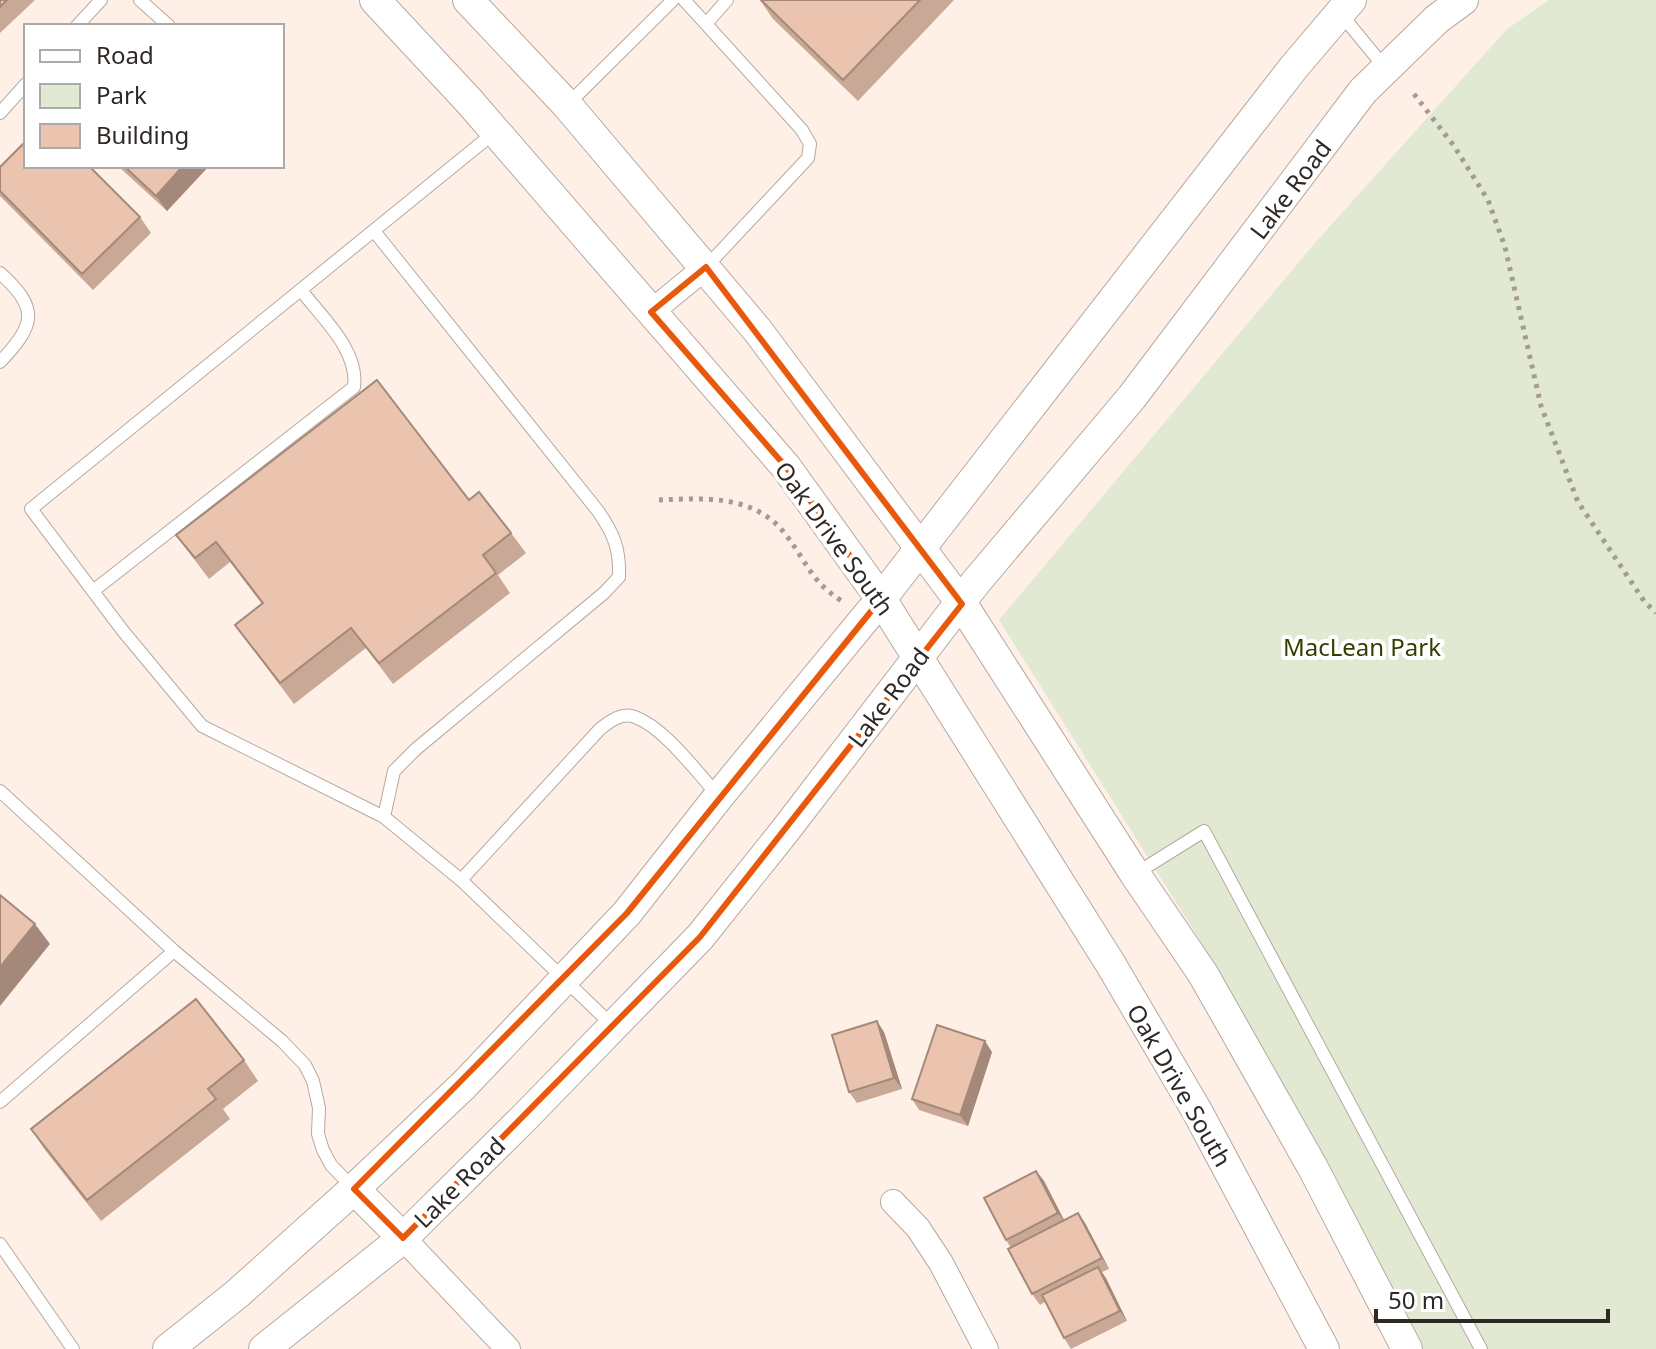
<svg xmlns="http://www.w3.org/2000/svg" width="1656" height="1349" font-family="'Noto Sans',sans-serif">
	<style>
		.green { fill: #e2e9d2 }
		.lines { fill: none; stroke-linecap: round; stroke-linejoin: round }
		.service-casing { stroke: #b6a9a0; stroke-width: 14 }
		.minor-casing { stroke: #b6a9a0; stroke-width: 26 }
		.tertiary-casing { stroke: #b6a9a0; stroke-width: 32 }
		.path { stroke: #a59a94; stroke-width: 5; stroke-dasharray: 4 6; stroke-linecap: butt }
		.service { stroke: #fff; stroke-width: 12 }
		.minor { stroke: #fff; stroke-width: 24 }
		.tertiary { stroke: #fff; stroke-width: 30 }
		.wall { fill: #c9a996 }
		.shaded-wall { fill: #a4897a }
		.building { fill: #eac4ae; stroke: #a4897a; stroke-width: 2 }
		.marked { fill: none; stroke: #e8590c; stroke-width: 6; stroke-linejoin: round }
		.labels { text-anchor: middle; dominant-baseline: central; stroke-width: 8; stroke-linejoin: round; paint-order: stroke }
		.street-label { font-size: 24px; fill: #2f2926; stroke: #fff }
		.park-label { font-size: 24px; fill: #333f01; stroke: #fff }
	</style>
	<rect width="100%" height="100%" fill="#fff0e7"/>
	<path class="green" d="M1549 0H1656V1349H1414L1201 942 999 620 1314 244 1507 29Z"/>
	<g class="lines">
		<defs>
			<path id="service" d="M140 0 169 26
				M684 0 706 24 727 0
				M1340 13 1386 69
				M77 26 101 0
				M567 105 673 0
				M0 113 26 84
				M495 132 31 509 123 631 202 726 384 817 461 880 614 1027
				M374 231 598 511C614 534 620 549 619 577L604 593 416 749 394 771 384 817
				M706 267 808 158 810 144 802 130 706 24
				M0 273C40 309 35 325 0 362
				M93 591 354 387C359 350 322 318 301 290
				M0 791 174 951 282 1041 305 1065 313 1081 319 1108 318 1134 323 1150 331 1165 354 1189
				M1135 874 1204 831 1481 1349
				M461 880 600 729C610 721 622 712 635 717 665 728 697 773 719 796
				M0 1102 174 951
				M0 1244 73 1349"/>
			<path id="minor" d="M651 312 706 267
				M893 1202 918 1228 941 1263 986 1349
				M403 1238 508 1349"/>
			<path id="tertiary" d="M375 0 469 101 786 467 881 599 1110 963 1197 1111 1324 1349
				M468 0 567 105 758 331 962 604 1135 874 1203 974 1313 1168 1407 1349
				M354 1189 403 1238
				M168 1349 237 1294 354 1189 464 1085 627 913 719 796 881 599 1294 67 1351 0
				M264 1349 403 1238 524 1118 700 937 784 832 976 582 1132 397 1363 91 1437 19 1463 0"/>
		</defs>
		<use href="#service" class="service-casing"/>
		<use href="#minor" class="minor-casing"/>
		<use href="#tertiary" class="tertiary-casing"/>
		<path class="path" d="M1414 94 1454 146 1488 200 1505 247 1541 406 1578 502 1644 601 1656 613
			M659 500C704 498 755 494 786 535 807 562 811 582 842 601"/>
		<use href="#service" class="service"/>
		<use href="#minor" class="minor"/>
		<use href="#tertiary" class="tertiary"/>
	</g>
	<path class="wall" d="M0 0H35L0 33Z
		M760 0H954L858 101 773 19Z
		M118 166H209L167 211Z
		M0 167 140 217 151 233 93 290 0 196Z
		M469 500 511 533 526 553 498 575 510 593 393 684 366 648 294 704 235 625 262 604 230 562 209 579 176 535Z
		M884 1032 902 1089 857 1103 849 1092Z
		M992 1052 968 1126 919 1110 912 1099Z
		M244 1060 258 1081 223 1109 230 1119 101 1221 45 1150 31 1129Z
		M1036 1171 1044 1181 1064 1220 1078 1213 1085 1223 1109 1269 1102 1272 1127 1321 1071 1349 1064 1338 1045 1302 1040 1305 1032 1294 1011 1248 1006 1240Z"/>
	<path class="shaded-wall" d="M183 166H209L167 211 156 196Z
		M35 924 50 944 0 1006V967Z
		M877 1021 884 1032 902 1089 894 1078Z
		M985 1041 992 1052 968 1126 960 1115Z
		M1036 1171 1044 1181 1066 1224 1058 1213Z
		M1078 1213 1085 1223 1109 1269 1102 1258Z
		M1098 1267 1106 1278 1127 1321 1120 1311Z"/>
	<path class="building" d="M0 0H7L0 7Z
		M761 0H920L843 80Z
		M26 141V166H89L140 217 82 274 0 191V167Z
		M124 166H183L156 196Z
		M377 380 469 500 479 492 511 533 483 555 496 573 379 663 351 628 280 683 235 625 263 603 216 542 195 558 176 535Z
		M0 895 35 924 0 967Z
		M196 999 244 1060 208 1089 216 1099 87 1200 31 1129Z
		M877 1021 894 1078 849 1092 832 1035Z
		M937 1025 985 1041 960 1115 912 1099Z
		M1036 1171 1058 1213 1006 1240 984 1198Z
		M1078 1213 1102 1258 1032 1294 1008 1249Z
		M1098 1267 1120 1311 1064 1338 1042 1295Z"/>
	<path class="marked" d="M706 267 962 604 700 937 403 1238 354 1189 627 913 881 599 786 467 651 312Z"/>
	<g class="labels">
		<g class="street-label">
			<text transform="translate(1290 189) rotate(-53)">Lake Road</text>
			<text transform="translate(835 538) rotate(54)">Oak Drive South</text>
			<text transform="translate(888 697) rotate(-53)">Lake Road</text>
			<text transform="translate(1180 1085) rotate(60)">Oak Drive South</text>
			<text transform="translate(459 1182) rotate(-45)">Lake Road</text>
		</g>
		<g class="park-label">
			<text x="1362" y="646">MacLean Park</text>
		</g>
	</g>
	<rect x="24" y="24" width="260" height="144" fill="#ffffff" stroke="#aca9a8" stroke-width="2"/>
	<rect x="40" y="50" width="40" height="12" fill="#ffffff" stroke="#aca9a8" stroke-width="2"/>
	<text x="96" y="64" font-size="24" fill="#2f2926">Road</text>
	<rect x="40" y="84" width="40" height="24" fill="#e2e9d2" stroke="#aca9a8" stroke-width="2"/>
	<text x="96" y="104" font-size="24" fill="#2f2926">Park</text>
	<rect x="40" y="124" width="40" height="24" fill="#eac4ae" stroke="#aca9a8" stroke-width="2"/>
	<text x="96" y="144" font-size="24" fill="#2f2926">Building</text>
	<path d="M1376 1309v12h232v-12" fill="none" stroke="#2f2926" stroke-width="4"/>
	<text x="1388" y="1309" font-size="24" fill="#2f2926" stroke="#ffffff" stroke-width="6" paint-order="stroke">50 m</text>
</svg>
